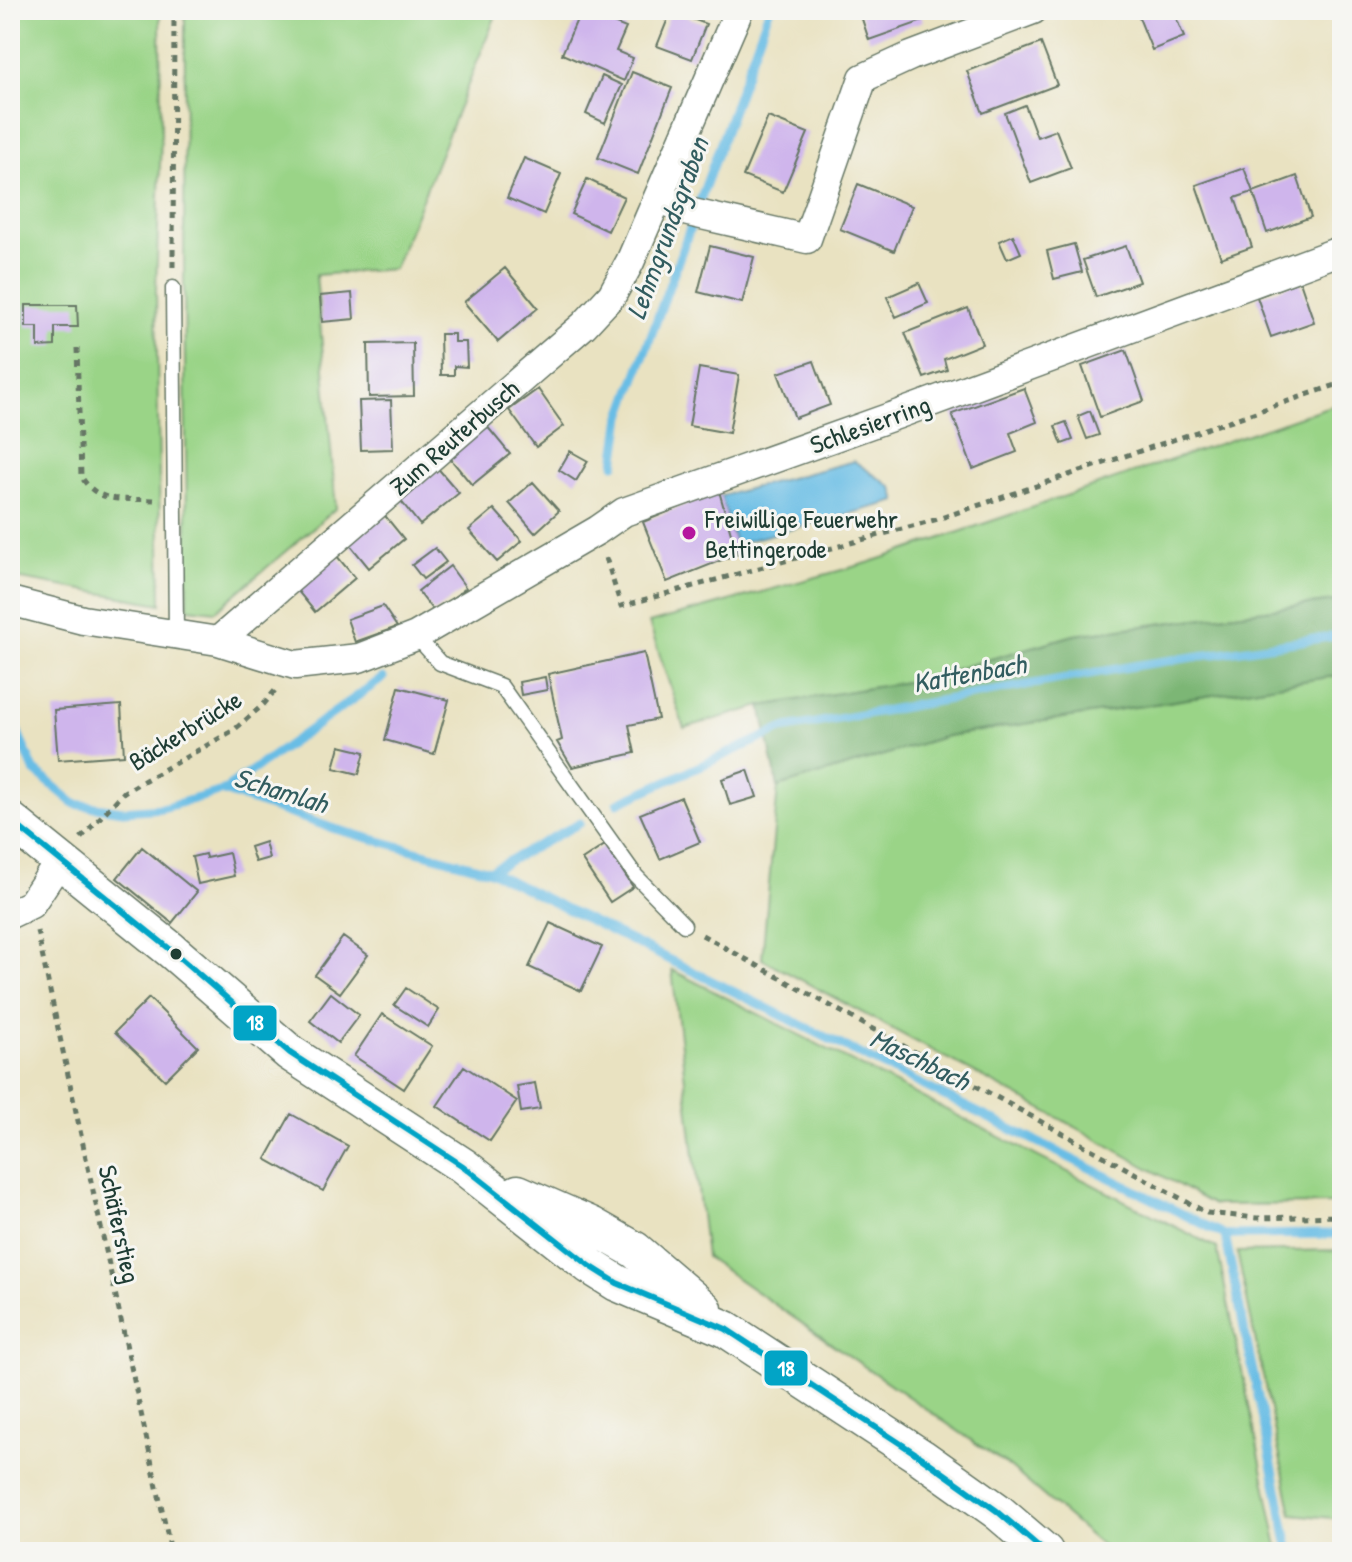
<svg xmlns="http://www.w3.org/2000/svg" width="1352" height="1562" font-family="'Patrick Hand',sans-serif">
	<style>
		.green { fill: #9ad487; stroke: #5c885e; stroke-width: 2 }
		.forest { fill: #7bb674; stroke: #4d7a54; stroke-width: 2 }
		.water { fill: #69bde5; stroke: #447d8c; stroke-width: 2 }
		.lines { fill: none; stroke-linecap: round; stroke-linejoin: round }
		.stream { stroke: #69bde5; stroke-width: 9 }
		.building { fill: #cfb5ec }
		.service-casing { stroke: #667765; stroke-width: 17 }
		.minor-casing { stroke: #667765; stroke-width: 31 }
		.tertiary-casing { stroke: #667765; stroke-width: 39 }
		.path { stroke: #667765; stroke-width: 5; stroke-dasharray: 6 6; stroke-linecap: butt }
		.service { stroke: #fff; stroke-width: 14 }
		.minor { stroke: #fff; stroke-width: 28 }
		.tertiary { stroke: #fff; stroke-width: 36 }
		.bus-1-casing { stroke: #f6f6f2; stroke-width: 12 }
		.bus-1 { stroke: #02a4c6; stroke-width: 6 }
		.poi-dot { fill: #b5179e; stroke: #f6f6f2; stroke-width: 3 }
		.bus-dot { fill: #1f3d34; stroke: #f6f6f2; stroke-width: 3 }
		.labels { text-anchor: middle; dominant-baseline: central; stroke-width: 6; stroke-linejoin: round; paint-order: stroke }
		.street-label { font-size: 26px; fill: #1f3d34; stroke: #f6f6f2 }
		.poi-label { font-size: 26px; fill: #1f3d34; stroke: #f6f6f2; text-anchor: start }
		.water-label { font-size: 28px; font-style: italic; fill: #325d60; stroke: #f6f6f2 }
		.line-badge { stroke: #f6f6f2; stroke-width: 3 }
		.badge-label { font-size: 22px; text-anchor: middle; font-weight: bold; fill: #fff }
	</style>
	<rect width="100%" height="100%" fill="#f6f6f2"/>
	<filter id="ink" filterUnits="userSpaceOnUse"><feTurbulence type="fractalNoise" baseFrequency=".0125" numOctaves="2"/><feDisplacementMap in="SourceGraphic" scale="16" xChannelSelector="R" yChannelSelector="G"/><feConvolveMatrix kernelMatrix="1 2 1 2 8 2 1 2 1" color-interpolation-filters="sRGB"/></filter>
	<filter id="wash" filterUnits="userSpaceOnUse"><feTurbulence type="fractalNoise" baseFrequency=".006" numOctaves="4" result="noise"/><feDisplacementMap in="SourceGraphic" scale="32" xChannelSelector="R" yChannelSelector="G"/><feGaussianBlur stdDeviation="1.8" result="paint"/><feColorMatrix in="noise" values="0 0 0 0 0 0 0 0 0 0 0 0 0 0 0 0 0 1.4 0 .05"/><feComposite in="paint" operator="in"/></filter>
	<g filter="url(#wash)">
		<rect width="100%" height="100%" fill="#e9e2c1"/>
		<path class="green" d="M10 10H160L161 133 156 291 161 604 10 577Z
			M185 10H498L394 269 316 275 336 508 216 611 188 608 184 283Z
			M1342 402V600L1074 635 918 680 761 706 684 728 649 623 871 562Z
			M1342 675V1204L1214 1205 1079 1129 762 959 778 787 947 736Z
			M672 970 1217 1248 1279 1552H1109L1010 1467 706 1257Z
			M1342 1250V1519L1292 1514 1237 1252Z"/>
		<path class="forest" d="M1342 600V675L947 736 778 787 761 706 918 680 1074 635Z"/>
		<path class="water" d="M854 461 893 488 897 501 735 544 721 496Z"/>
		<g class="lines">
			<path class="stream" d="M615 464 622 416 769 10
				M10 714 34 770 75 804 123 811 162 808 223 791 335 829 490 871 1225 1235 1342 1234
				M223 791 383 678
				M618 803 782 729 1139 665 1342 635
				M490 871 580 823
				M1225 1235 1290 1552"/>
		</g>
		<g id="blocks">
			<path class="building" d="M581 10 626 28 616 51 633 58 624 81 562 54Z
				M859 10H919L923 21 869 40Z
				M1136 10H1173L1184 37 1152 50Z
				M671 11 706 24 692 59 657 46Z
				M1041 43 1057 85 983 113 967 71Z
				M632 72 672 88 638 174 598 158Z
				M602 76 622 85 605 123 586 114Z
				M1025 105 1037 137 1056 130 1071 168 1031 183 1005 113Z
				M768 117 808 133 783 192 743 176Z
				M524 158 561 174 544 214 507 198Z
				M1244 168 1253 192 1235 198 1252 247 1221 258 1196 185Z
				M1297 176 1311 217 1267 233 1253 192Z
				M587 179 624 197 608 231 571 214Z
				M858 184 912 206 894 251 840 229Z
				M1013 235 1021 253 1007 259 999 241Z
				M1074 244 1082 272 1054 279 1047 251Z
				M710 246 754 257 742 303 698 292Z
				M1126 246 1139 282 1096 297 1083 260Z
				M505 268 538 308 498 342 464 302Z
				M1300 281 1314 322 1271 337 1257 297Z
				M919 283 928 303 896 317 887 297Z
				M352 293 354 319 322 322 320 296Z
				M26 305H77L78 327H55V346L38 347V327H26Z
				M968 308 982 344 944 359 947 370 924 378 905 333Z
				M440 334H454V342H466L467 367 454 366V375H441Z
				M413 343 414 396 369 397 368 344Z
				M1126 350 1144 401 1100 417 1082 366Z
				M814 361 830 405 795 418 778 373Z
				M699 368 739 375 729 433 689 426Z
				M1024 388 1037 422 1010 433 1017 452 973 469 952 414Z
				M538 389 564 426 536 447 509 410Z
				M391 400 393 449 361 450 359 401Z
				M1090 411 1099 435 1087 439 1078 416Z
				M1066 422 1073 440 1062 444 1055 426Z
				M486 425 510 454 472 485 448 456Z
				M570 451 588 461 576 481 559 470Z
				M435 465 459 493 420 525 397 496Z
				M533 482 559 511 535 533 509 503Z
				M719 491 737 554 667 582 643 522Z
				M494 509 522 541 497 562 469 530Z
				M382 512 404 539 369 568 347 541Z
				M435 548 446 562 423 579 412 565Z
				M332 550 355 578 315 612 292 584Z
				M450 566 466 588 434 612 418 591Z
				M383 606 397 627 355 642 347 619Z
				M644 653 658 719 629 725 635 753 572 767 557 742 562 740 548 674Z
				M545 677 547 690 521 695 519 682Z
				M399 687 449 700 434 754 385 740Z
				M121 705 124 755 58 760 54 710Z
				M340 746 365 752 359 774 334 768Z
				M748 770 757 797 730 805 722 779Z
				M681 797 700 842 660 859 640 814Z
				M265 842 269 858 255 862 250 847Z
				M605 845 633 887 610 902 582 860Z
				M142 847 197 892 172 923 117 878Z
				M229 853 234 876 198 884 192 857 205 854 206 858Z
				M550 923 602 947 581 991 529 967Z
				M343 937 368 955 340 993 315 975Z
				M406 988 439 1010 428 1027 394 1005Z
				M331 993 359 1015 338 1043 310 1021Z
				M149 998 198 1047 165 1080 115 1032Z
				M382 1014 432 1046 404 1089 354 1056Z
				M464 1066 517 1101 490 1141 437 1106Z
				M535 1083 540 1109 521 1112 517 1086Z
				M291 1114 348 1146 323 1191 266 1159Z"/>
		</g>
	</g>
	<g filter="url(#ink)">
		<use href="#blocks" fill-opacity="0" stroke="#667765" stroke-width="2"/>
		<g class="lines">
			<defs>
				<path id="service" d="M173 288 176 635
					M416 636 440 663 501 686 636 876 684 925"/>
				<path id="minor" d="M659 196 684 211 807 239 863 78 911 56 1033 10
					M10 601 83 620 218 641 584 325 612 295 630 262 739 10
					M218 641 295 665 359 658 416 636 598 530 624 512 899 414 1342 250
					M10 914 31 904 61 859"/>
				<path id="tertiary" d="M10 820 171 950 290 1053 463 1166 590 1266 617 1283 726 1329 921 1457 997 1511 1045 1552
					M518 1193 591 1225 635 1250 704 1309"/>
			</defs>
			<use href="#service" class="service-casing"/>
			<use href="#minor" class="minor-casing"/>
			<use href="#tertiary" class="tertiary-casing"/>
			<path class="path" d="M173 267 174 10
				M77 348 81 476C98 505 123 498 154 500
				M606 558 621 606 938 519 1342 383
				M81 838 124 792 234 730 264 704 277 688
				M37 931 171 1552
				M702 935 1207 1213 1257 1218 1342 1216"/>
			<use href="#service" class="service"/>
			<use href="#minor" class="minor"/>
			<use href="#tertiary" class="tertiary"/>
			<defs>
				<path id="bus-1" d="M10 820 171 950 290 1053 463 1166 590 1266 617 1283 726 1329 921 1457 997 1511 1045 1552"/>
			</defs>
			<use href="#bus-1" class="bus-1-casing"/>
			<use href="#bus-1" class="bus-1"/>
		</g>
	</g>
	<circle class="poi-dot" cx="689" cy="533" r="8"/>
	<circle class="bus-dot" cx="176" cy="954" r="7"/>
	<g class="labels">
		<g class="street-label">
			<text transform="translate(870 424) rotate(-20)">Schlesierring</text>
			<text transform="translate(454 437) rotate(-41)">Zum Reuterbusch</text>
			<text transform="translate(185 730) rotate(-32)">Bäckerbrücke</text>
			<text transform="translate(120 1224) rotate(78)">Schäferstieg</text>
		</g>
		<g class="poi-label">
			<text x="705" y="518">Freiwillige Feuerwehr<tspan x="705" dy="30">Bettingerode</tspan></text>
		</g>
		<g class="water-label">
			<text transform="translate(667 228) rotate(-70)">Lehmgrundsgraben</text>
			<text transform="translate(969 673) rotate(-10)">Kattenbach</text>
			<text transform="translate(281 790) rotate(17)">Schamlah</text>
			<text transform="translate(920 1059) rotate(26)">Maschbach</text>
		</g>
	</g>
	<g class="line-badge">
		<rect x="232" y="1004" width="46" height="38" rx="8" fill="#02a4c6"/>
		<rect x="763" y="1349" width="46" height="38" rx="8" fill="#02a4c6"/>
	</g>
	<g class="badge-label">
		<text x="255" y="1030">18</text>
		<text x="786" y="1376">18</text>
	</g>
	<rect width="1352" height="1562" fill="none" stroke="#f6f6f2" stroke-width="40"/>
</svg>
